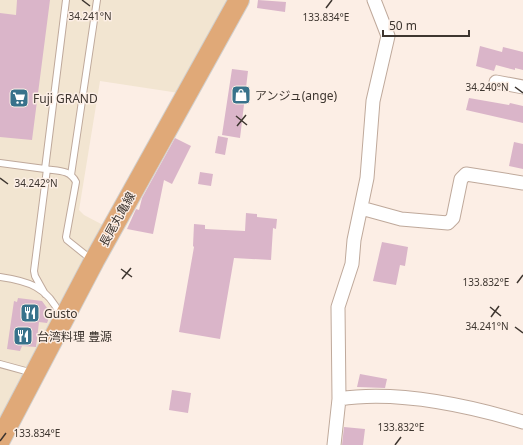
<svg xmlns="http://www.w3.org/2000/svg" width="523" height="445" font-family="'Noto Sans','Noto Sans JP',sans-serif">
	<style>
		.commercial { fill: #f2e5d1 }
		.building { fill: #dab5c9 }
		.lines { fill: none; stroke-linecap: round; stroke-linejoin: round }
		.service-casing { stroke: #bfa99b; stroke-width: 8 }
		.minor-casing { stroke: #bfa99b; stroke-width: 15 }
		.primary-casing { stroke: #d1cfcd; stroke-width: 22 }
		.service { stroke: #fff; stroke-width: 6 }
		.minor { stroke: #fff; stroke-width: 13 }
		.primary { stroke: #e0a978; stroke-width: 20 }
		.ticks { fill: none; stroke: #3e3630; stroke-width: 1.5 }
		.labels { text-anchor: middle; dominant-baseline: central; stroke-width: 3; stroke-linejoin: round; paint-order: stroke }
		.poi-label { font-size: 12px; fill: #3e3630; stroke: #fceee5; text-anchor: start }
		.street-label { font-size: 12px; fill: #3e3630; stroke: #fceee5 }
		.ticks-label { font-size: 10px; text-anchor: middle; fill: #3e3630; stroke: #fceee5; stroke-width: 3; stroke-linejoin: round; paint-order: stroke }
	</style>
	<rect width="100%" height="100%" fill="#fceee5"/>
	<path class="commercial" d="M0 0H233L179 93 100 81 79 210 84 215 103 225 0 420Z"/>
	<path class="building" d="M17 0H50L32 140 0 137V13L16 15Z
		M258 0 286 2 285 12 257 8Z
		M480 46 502 52 503 47 523 52V70L515 68V70L496 65 494 71 476 66Z
		M232 69 248 71 240 138 222 135Z
		M469 98 509 105 510 103 523 106V123L466 110Z
		M218 136 228 138 225 155 215 153Z
		M175 138 191 146 172 184 164 180 153 234 127 229 136 209 139 210 142 198Z
		M514 142 523 144V169L509 166Z
		M200 172 213 174 211 186 198 184Z
		M246 213 257 214V217L277 219 276 229 273 228 271 260 234 258 220 339 179 332 194 247 193 246 194 224 205 225V229L245 231Z
		M382 242 408 247 405 266 400 265 396 285 373 281Z
		M18 298 42 301 47 308 49 318 47 323 39 322 36 347 22 346 20 351 7 349 14 301 17 302Z
		M360 374 387 379 385 388 357 387Z
		M172 390 191 393 188 413 169 410Z
		M344 427 365 429 363 445H342Z"/>
	<g class="lines">
		<defs>
			<path id="service" d="M0 163 45 169 66 0
				M45 169C57 171 70 169 76 182L66 237 67 240 92 260
				M71 175 97 0
				M0 277C28 281 48 287 60 315
				M45 294 35 276 34 271 47 169
				M0 364 33 373"/>
			<path id="minor" d="M496 82 523 87
				M361 208 401 219 448 223 453 218 461 179 466 174 523 183
				M339 399C397 390 466 405 523 422
				M334 445 339 399 338 307 352 264 354 240 367 178 373 101 388 36 374 0"/>
			<path id="primary" d="M0 440 94 261 239 0"/>
		</defs>
		<use href="#service" class="service-casing"/>
		<use href="#minor" class="minor-casing"/>
		<use href="#primary" class="primary-casing"/>
		<use href="#service" class="service"/>
		<use href="#minor" class="minor"/>
		<use href="#primary" class="primary"/>
	</g>
	<path class="ticks" d="M82 0 90 6M326 8 332 0M515 87 523 93M236 116 247 125M237 126 246 115M0 178 8 184M121 269 132 277M122 279 131 268M517 283 523 275M490 307 501 316M491 317 499 306M515 327 523 333M0 441 6 433M395 445 401 437"/>
	<defs>
		<symbol id="shop-square" viewBox="-11 -11 22 22"><rect x="-9" y="-9" width="18" height="18" rx="4" fill="#38728b" stroke="#fceee5"/><path d="M-5-2.5h2.3a2.7 3.5 0 0 1 5.4 0H5L5.5 6h-11ZM-1.5-2.5h3a1.5 2.3 0 0 0-3 0Z" fill="#fff"/></symbol>
		<symbol id="supermarket-square" viewBox="-11 -11 22 22"><rect x="-9" y="-9" width="18" height="18" rx="4" fill="#38728b" stroke="#fceee5"/><path d="M-6-5.5h2.5l.6 2H6L4.5 2H-2.5L-4.4-4H-6ZM-1.5 3.2a1.3 1.3 0 1 0 .1 0ZM3 3.2a1.3 1.3 0 1 0 .1 0Z" fill="#fff"/></symbol>
		<symbol id="restaurant-square" viewBox="-11 -11 22 22"><rect x="-9" y="-9" width="18" height="18" rx="4" fill="#38728b" stroke="#fceee5"/><path d="M-5-6h1v4h1v-4h1v4h1v-4h1v5L-1.5 .5V6h-2V.5L-5-1ZM5-6V6H3V1.5H1.5Q1.5-4 5-6Z" fill="#fff"/></symbol>
	</defs>
	<g fill-rule="evenodd">
		<use href="#shop-square" x="230" y="84" width="22" height="22"/>
		<use href="#supermarket-square" x="8" y="87" width="22" height="22"/>
		<use href="#restaurant-square" x="19" y="302" width="22" height="22"/>
		<use href="#restaurant-square" x="12" y="325" width="22" height="22"/>
	</g>
	<g class="labels">
		<g class="poi-label">
			<text x="255" y="95">アンジュ(ange)</text>
			<text x="33" y="98">Fuji GRAND</text>
			<text x="44" y="313">Gusto</text>
			<text x="37" y="336">台湾料理 豊源</text>
		</g>
		<g class="street-label">
			<text transform="translate(117 219) rotate(-61)">長尾丸亀線</text>
		</g>
	</g>
	<g class="ticks-label">
		<text x="90" y="20">34.241°N</text>
		<text x="326" y="21">133.834°E</text>
		<text x="487" y="91">34.240°N</text>
		<text x="36" y="187">34.242°N</text>
		<text x="486" y="286">133.832°E</text>
		<text x="487" y="330">34.241°N</text>
		<text x="401" y="431">133.832°E</text>
		<text x="37" y="437">133.834°E</text>
	</g>
	<path d="M383 30v6h86v-6" fill="none" stroke="#3e3630" stroke-width="2"/>
	<text x="389" y="30" font-size="12" fill="#3e3630" stroke="#fceee5" stroke-width="3" paint-order="stroke">50 m</text>
</svg>
